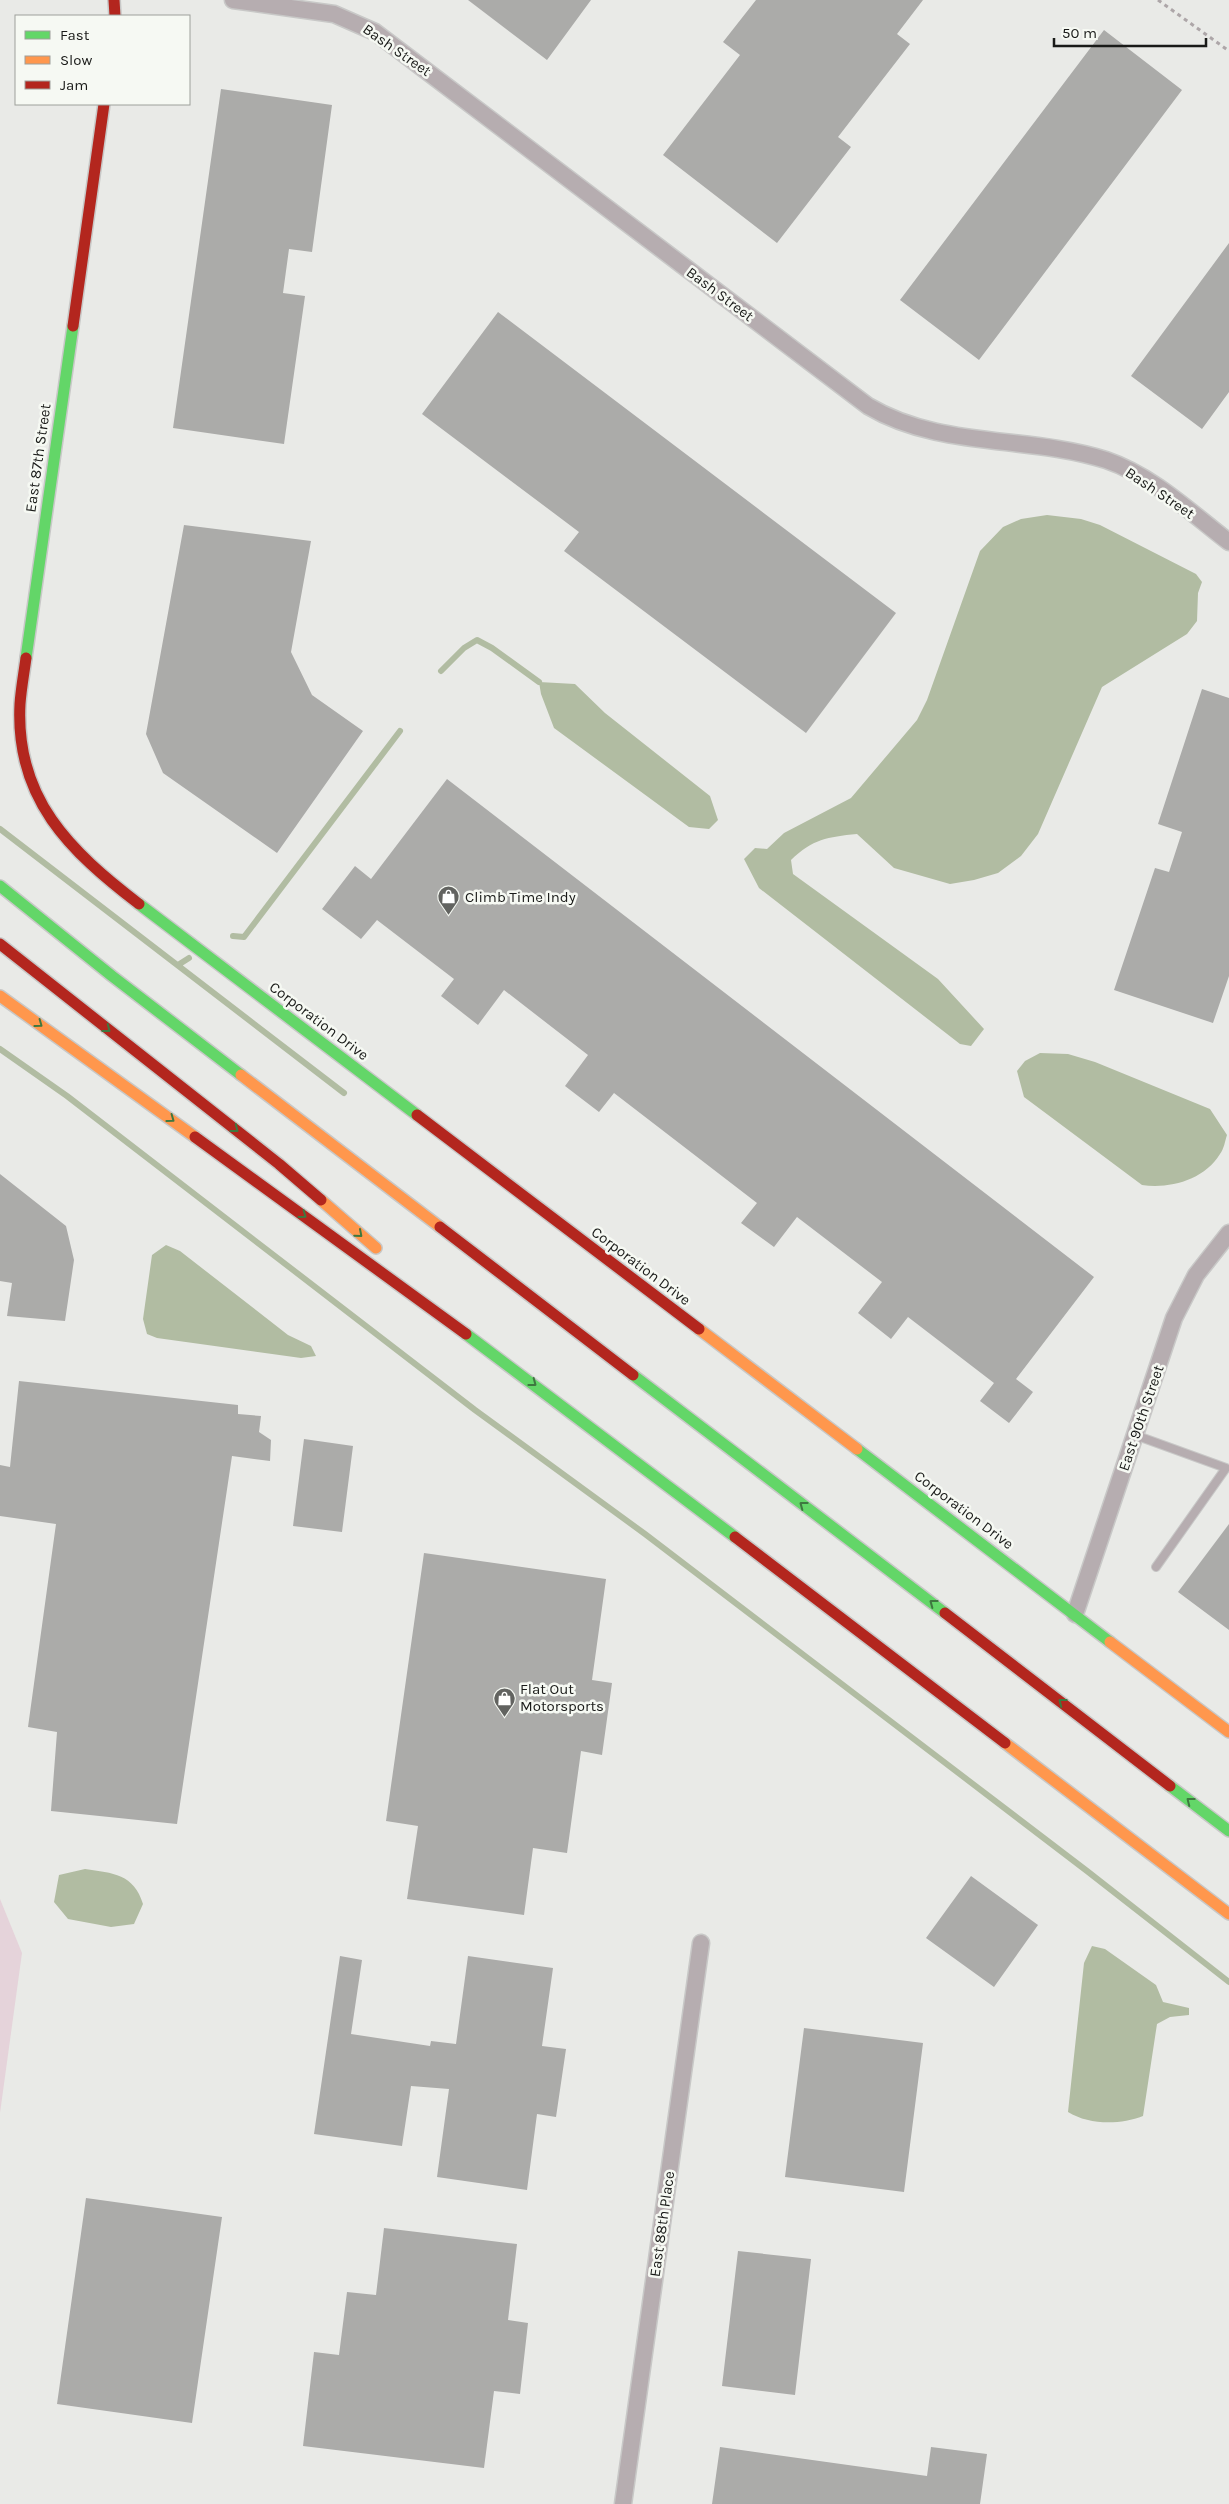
<svg xmlns="http://www.w3.org/2000/svg" width="1229" height="2504" font-family="Karla,sans-serif">
	<style>
		.green { fill: #e5d3da }
		.water { fill: #b1bca2 }
		.lines { fill: none; stroke-linecap: round; stroke-linejoin: round }
		.stream { stroke: #b1bca2; stroke-width: 6 }
		.building { fill: #ababa9 }
		.lane-casing { stroke: #c8c8c7; stroke-width: 10 }
		.street-casing { stroke: #c8c8c7; stroke-width: 19 }
		.fast-casing { stroke: #c8c8c7; stroke-width: 14 }
		.slow-casing { stroke: #c8c8c7; stroke-width: 14 }
		.jam-casing { stroke: #c8c8c7; stroke-width: 14 }
		.path { stroke: #ada6a8; stroke-width: 3; stroke-dasharray: 4 4; stroke-linecap: butt }
		.lane { stroke: #b6adb0; stroke-width: 8 }
		.street { stroke: #b6adb0; stroke-width: 16 }
		.fast { stroke: #63d668; stroke-width: 11 }
		.slow { stroke: #ff974d; stroke-width: 11 }
		.jam { stroke: #b3261e; stroke-width: 11 }
		.oneway { stroke: #3e7840 }
		.labels { text-anchor: middle; dominant-baseline: central; stroke-width: 5; stroke-linejoin: round; paint-order: stroke }
		.street-label { font-size: 15px; fill: #191a18; stroke: #f6f9f3 }
		.poi-label { font-size: 15px; fill: #191a18; stroke: #f6f9f3; text-anchor: start }
	</style>
	<rect width="100%" height="100%" fill="#e9eae7"/>
	<path class="green" d="M0 1899 22 1953 0 2113Z"/>
	<path class="water" d="M1047 515 1081 519 1100 525 1196 574 1202 582 1198 593 1197 621 1187 634 1102 687 1038 834 1021 856 998 873 974 880 950 884 894 868 857 834C827 837 813 839 791 860L793 874 938 979 984 1029 971 1046 960 1044 759 888 744 859 755 848 767 849 784 833 851 798 917 720 927 700 980 551 1003 527 1021 519Z
		M539 682 575 684 605 713 710 796 718 820 709 829 689 827 554 728 541 694Z
		M1040 1053 1068 1054 1095 1062 1210 1109 1227 1135C1225 1141 1224 1149 1220 1154 1204 1180 1170 1189 1142 1185L1024 1097 1017 1071 1025 1061Z
		M166 1245 180 1251 288 1335 311 1346 316 1356 301 1358 157 1338 147 1334 143 1319 152 1255Z
		M85 1869C113 1873 134 1874 143 1904L134 1924 111 1927 68 1919 54 1902 59 1875Z
		M1092 1946 1105 1949 1156 1985 1163 2002 1189 2008V2015L1170 2017 1157 2024 1143 2116C1120 2125 1089 2125 1068 2112L1084 1963Z"/>
	<g class="lines">
		<path class="stream" d="M441 671 464 648 477 640 492 648 539 682
			M0 829 344 1093
			M233 936 244 937 400 731
			M178 965 189 958
			M0 1049 67 1096 475 1410 645 1534 1087 1871 1229 1982"/>
	</g>
	<path class="building" d="M468 0H591L547 60Z
		M756 0H923L897 34 910 44 838 137 851 147 777 243 663 155 740 55 723 42Z
		M1104 30 1182 90 979 360 900 300Z
		M221 89 332 105 312 252 289 249 283 293 305 296 284 444 173 428Z
		M1229 243V392L1202 429 1131 376Z
		M498 312 896 613 806 733 564 551 579 532 422 414Z
		M184 525 311 541 291 652 312 695 363 731 277 853 163 773 146 734Z
		M1202 689 1229 698V976L1213 1023 1114 990 1155 868 1169 872 1182 832 1158 824Z
		M447 779 1094 1277 1016 1379 1033 1392 1009 1423 980 1401 994 1383 908 1317 891 1339 858 1313 882 1282 797 1217 774 1247 741 1223 757 1203 614 1093 599 1112 565 1086 588 1055 504 990 478 1025 441 996 454 979 377 920 361 939 322 909 355 866 371 879Z
		M0 1174 66 1226 74 1260 65 1321 7 1316 12 1283 0 1281Z
		M19 1381 238 1405V1414L261 1416 259 1432 271 1440 270 1461 232 1456 177 1824 51 1811 57 1732 28 1727 56 1524 0 1516V1465L10 1467Z
		M304 1439 353 1446 342 1532 293 1526Z
		M1229 1524V1630L1178 1592Z
		M424 1553 606 1579 592 1680 612 1683 602 1755 581 1751 567 1853 533 1848 524 1915 407 1899 418 1826 386 1821Z
		M971 1876 1038 1925 994 1987 926 1938Z
		M340 1956 362 1960 351 2034 430 2046 431 2041 456 2044 468 1956 553 1968 542 2046 566 2049 556 2117 537 2114 527 2190 437 2177 449 2089 411 2086 402 2146 314 2134Z
		M804 2028 923 2043 904 2192 785 2177Z
		M86 2198 222 2217 192 2423 57 2404Z
		M384 2228 517 2244 508 2320 528 2323 520 2394 494 2391 484 2468 303 2446 314 2352 339 2355 347 2292 376 2295Z
		M738 2251 811 2259 795 2395 722 2386Z
		M720 2447 927 2476 931 2447 987 2454 980 2504H712Z"/>
	<g class="lines">
		<defs>
			<path id="lane" d="M1135 1435 1226 1468 1156 1567"/>
			<path id="street" d="M233 0 334 14 375 32 868 406C940 449 1028 435 1106 460 1153 476 1191 513 1229 542
				M1075 1614 1174 1318 1196 1275 1229 1233
				M623 2504 701 1943"/>
			<path id="fast" d="M26 658 73 326
				M0 886 112 976 241 1075
				M139 904 417 1115
				M466 1334 735 1537
				M633 1375 945 1613
				M857 1449 1110 1642
				M1170 1786 1229 1831"/>
			<path id="slow" d="M0 996 195 1137
				M241 1075 440 1227
				M321 1200 376 1248
				M699 1329 857 1449
				M1110 1642 1229 1732
				M1005 1743 1229 1914"/>
			<path id="jam" d="M114 0 115 16
				M73 326 104 104
				M26 658C24 673 21 689 20 704 15 799 70 851 139 904
				M0 944 279 1164 321 1200
				M417 1115 699 1329
				M195 1137 466 1334
				M440 1227 633 1375
				M735 1537 1005 1743
				M945 1613 1170 1786"/>
		</defs>
		<use href="#lane" class="lane-casing"/>
		<use href="#street" class="street-casing"/>
		<use href="#fast" class="fast-casing"/>
		<use href="#slow" class="slow-casing"/>
		<use href="#jam" class="jam-casing"/>
		<path class="path" d="M1158 0 1229 51"/>
		<use href="#lane" class="lane"/>
		<use href="#street" class="street"/>
		<use href="#fast" class="fast"/>
		<use href="#slow" class="slow"/>
		<use href="#jam" class="jam"/>
	</g>
	<defs><path id="oneway-chevron" d="M-2-3.5L2.5 0L-2 3.5" fill="none" stroke-width="1.6" stroke-linecap="round" stroke-linejoin="round" transform="scale(1.25)"/></defs>
	<g class="oneway">
		<use href="#oneway-chevron" transform="translate(39 1024) rotate(36)"/>
		<use href="#oneway-chevron" transform="translate(107 1029) rotate(38)"/>
		<use href="#oneway-chevron" transform="translate(171 1119) rotate(36)"/>
		<use href="#oneway-chevron" transform="translate(235 1129) rotate(38)"/>
		<use href="#oneway-chevron" transform="translate(303 1215) rotate(36)"/>
		<use href="#oneway-chevron" transform="translate(359 1234) rotate(41)"/>
		<use href="#oneway-chevron" transform="translate(533 1383) rotate(37)"/>
		<use href="#oneway-chevron" transform="translate(803 1505) rotate(-143)"/>
		<use href="#oneway-chevron" transform="translate(933 1603) rotate(-143)"/>
		<use href="#oneway-chevron" transform="translate(1062 1702) rotate(-142)"/>
		<use href="#oneway-chevron" transform="translate(1190 1801) rotate(-142)"/>
	</g>
	<defs>
		<symbol id="shop-pin" viewBox="-11 -11 22 30"><path d="M0 17L-7.5 6A9.5 9.5 0 1 1 7.5 6Z" fill="#626360" stroke="#f6f9f3"/><path d="M-5-2.5h2.3a2.7 3.5 0 0 1 5.4 0H5L5.5 6h-11ZM-1.5-2.5h3a1.5 2.3 0 0 0-3 0Z" fill="#fff"/></symbol>
	</defs>
	<g fill-rule="evenodd">
		<use href="#shop-pin" x="436" y="884" width="25" height="34"/>
		<use href="#shop-pin" x="492" y="1686" width="25" height="34"/>
	</g>
	<g class="labels">
		<g class="street-label">
			<text transform="translate(397 50) rotate(35)">Bash Street</text>
			<text transform="translate(720 294) rotate(37)">Bash Street</text>
			<text transform="translate(38 458) rotate(-82)">East 87th Street</text>
			<text transform="translate(1160 493) rotate(34)">Bash Street</text>
			<text transform="translate(319 1021) rotate(37)">Corporation Drive</text>
			<text transform="translate(641 1266) rotate(37)">Corporation Drive</text>
			<text transform="translate(1141 1418) rotate(-71)">East 90th Street</text>
			<text transform="translate(964 1510) rotate(37)">Corporation Drive</text>
			<text transform="translate(662 2224) rotate(-82)">East 88th Place</text>
		</g>
		<g class="poi-label">
			<text x="465" y="897">Climb Time Indy</text>
			<text x="520" y="1689">Flat Out<tspan x="520" dy="17">Motorsports</tspan></text>
		</g>
	</g>
	<rect x="15" y="15" width="175" height="90" fill="#f6f9f3" stroke="#9ea09b"/>
	<rect x="25" y="31" width="25" height="8" fill="#63d668" stroke="#9ea09b"/>
	<text x="60" y="40" font-size="15" fill="#191a18">Fast</text>
	<rect x="25" y="56" width="25" height="8" fill="#ff974d" stroke="#9ea09b"/>
	<text x="60" y="65" font-size="15" fill="#191a18">Slow</text>
	<rect x="25" y="81" width="25" height="8" fill="#b3261e" stroke="#9ea09b"/>
	<text x="60" y="90" font-size="15" fill="#191a18">Jam</text>
	<path d="M1054 38v8h152v-8" fill="none" stroke="#191a18" stroke-width="2.5"/>
	<text x="1062" y="38" font-size="15" fill="#191a18" stroke="#f6f9f3" stroke-width="4" paint-order="stroke">50 m</text>
</svg>
